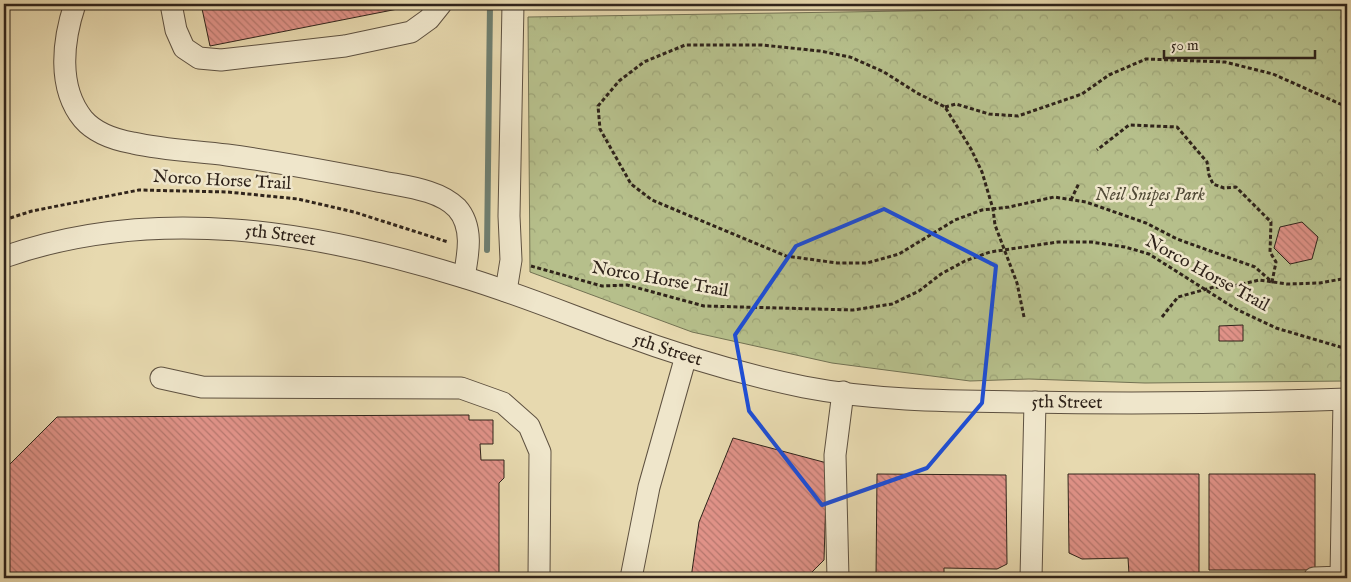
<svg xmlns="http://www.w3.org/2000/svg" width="1351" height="582" font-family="'IM FELL English',serif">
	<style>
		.forest { fill: url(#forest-crowns); stroke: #737253 }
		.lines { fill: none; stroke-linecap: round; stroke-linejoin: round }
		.stream { stroke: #6e7e70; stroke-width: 6 }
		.building { fill: url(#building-back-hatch); stroke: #30241b }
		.minor-casing { stroke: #5e5140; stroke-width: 23 }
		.path { stroke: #30241b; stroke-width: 3; stroke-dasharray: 4 2.5; stroke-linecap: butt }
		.minor { stroke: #efe6cb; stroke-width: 21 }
		.marked { fill: none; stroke: #1d4ed8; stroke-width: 4; stroke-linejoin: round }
		.labels { text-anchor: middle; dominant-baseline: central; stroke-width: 5; stroke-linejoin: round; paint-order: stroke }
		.street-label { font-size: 18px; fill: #30241b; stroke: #efe6cb }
		.park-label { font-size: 18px; font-style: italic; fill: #524b37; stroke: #efe6cb }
	</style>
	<defs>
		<pattern id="forest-crowns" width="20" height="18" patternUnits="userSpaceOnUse" patternTransform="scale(1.25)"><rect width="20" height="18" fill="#b6bf8b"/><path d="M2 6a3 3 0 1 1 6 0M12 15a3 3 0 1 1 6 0" fill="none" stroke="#9da477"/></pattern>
		<pattern id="building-back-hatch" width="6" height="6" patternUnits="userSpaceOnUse" patternTransform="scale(1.25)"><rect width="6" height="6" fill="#e09288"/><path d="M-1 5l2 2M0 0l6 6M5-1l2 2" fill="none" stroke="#b6776e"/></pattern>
	</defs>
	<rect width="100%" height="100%" fill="#e7d9af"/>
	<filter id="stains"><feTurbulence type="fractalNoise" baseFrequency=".004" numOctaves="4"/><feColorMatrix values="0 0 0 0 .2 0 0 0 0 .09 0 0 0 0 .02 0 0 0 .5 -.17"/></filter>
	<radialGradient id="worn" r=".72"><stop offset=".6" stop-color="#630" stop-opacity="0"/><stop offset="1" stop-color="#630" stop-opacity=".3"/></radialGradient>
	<path class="forest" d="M1347 4V381L1145 383 1029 379 970 381 832 363 692 332 530 272 528 17Z"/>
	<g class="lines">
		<path class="stream" d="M487 250 490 4"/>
	</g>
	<path class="building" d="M201 4H423L210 46Z
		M1302 222 1318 237 1312 259 1290 264 1274 248 1280 227Z
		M1243 325V341H1219V326Z
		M469 415V420H493V444H480L481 460H504V478L499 483V578H4V470L57 417Z
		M733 438 827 463 824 560 806 578H691L699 522Z
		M877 474 1006 475 1007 564 997 569 944 568V578H876Z
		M1068 474H1199V575L1129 574 1128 558 1082 559 1069 553Z
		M1209 474H1315V570H1209Z"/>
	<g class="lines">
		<defs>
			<g id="minor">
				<path d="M75 4C63 40 57 87 83 119 95 133 116 140 133 143 164 150 196 151 227 155 280 162 331 172 383 182 408 187 439 190 457 208 474 227 468 255 464 277"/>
				<path d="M171 4 176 30 184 48 199 58 221 60 345 46 411 32 429 19 441 4"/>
				<path id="s1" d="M4 257C154 204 315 231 463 277 516 293 567 314 619 333 678 355 741 374 804 387 876 401 950 401 1024 402 1132 404 1239 403 1347 399"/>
				<path d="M506 291 511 260 509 216 513 4"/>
				<path d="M161 378 202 387 461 388 503 403 529 426 540 452 539 578"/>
				<path d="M631 578 649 487 686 356"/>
				<path d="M838 578 835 455 843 392"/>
				<path d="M1031 578 1035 402"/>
				<path d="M1314 578 1341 577 1344 399"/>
			</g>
		</defs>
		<use href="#minor" class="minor-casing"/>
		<path class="path" d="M945 107 956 104 989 114 1018 116 1082 94 1109 75 1146 59 1225 62 1273 74 1347 107
			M1071 200 1079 183
			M4 220 32 211 139 190 228 192 298 199 354 212 448 242
			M531 266 602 286 627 285 704 306 853 310 892 304 919 291 941 274 965 261 990 252 1058 242H1091L1125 247 1149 254 1236 309 1276 328 1347 349
			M1024 317 1017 283 995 225 993 209 982 172 971 149 945 107 917 93 884 72 850 57 820 51 762 45H685L644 62 619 81 598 106 600 129 631 184 652 200 786 256 837 263H867L899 254 955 220 982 210 1009 207 1054 197 1086 202 1146 223 1177 239 1255 267 1272 282 1276 262 1270 252 1271 222 1236 187 1224 188 1213 184 1209 175 1207 162 1177 127 1129 125 1097 150
			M1162 317 1178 297 1214 287 1226 288 1259 280 1287 284 1320 283 1347 278"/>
		<use href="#minor" class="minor"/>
	</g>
	<path class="marked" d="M884 209 996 266 982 403 927 468 822 505 749 411 735 335 796 246Z"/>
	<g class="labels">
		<g class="street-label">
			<text transform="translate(222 181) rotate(3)">Norco Horse Trail</text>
			<text stroke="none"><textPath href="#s1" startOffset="280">5th Street</textPath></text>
			<text transform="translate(1207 274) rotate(29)">Norco Horse Trail</text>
			<text transform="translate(660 280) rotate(10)">Norco Horse Trail</text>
			<text stroke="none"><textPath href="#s1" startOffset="685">5th Street</textPath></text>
			<text stroke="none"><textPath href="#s1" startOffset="1090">5th Street</textPath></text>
		</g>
		<g class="park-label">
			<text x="1150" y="195">Neil Snipes Park</text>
		</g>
	</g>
	<rect width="1351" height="582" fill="none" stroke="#e7d9af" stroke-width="20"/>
	<rect x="5" y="5" width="1341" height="572" fill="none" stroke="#30241b" stroke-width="2.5"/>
	<rect x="10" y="10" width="1331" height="562" fill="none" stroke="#30241b"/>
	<path d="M1164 50v8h151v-8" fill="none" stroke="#30241b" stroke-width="2.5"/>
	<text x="1171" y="50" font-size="15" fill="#30241b" stroke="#efe6cb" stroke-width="4" paint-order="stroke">50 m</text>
	<rect width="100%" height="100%" filter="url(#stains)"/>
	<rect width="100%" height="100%" fill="url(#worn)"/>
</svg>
